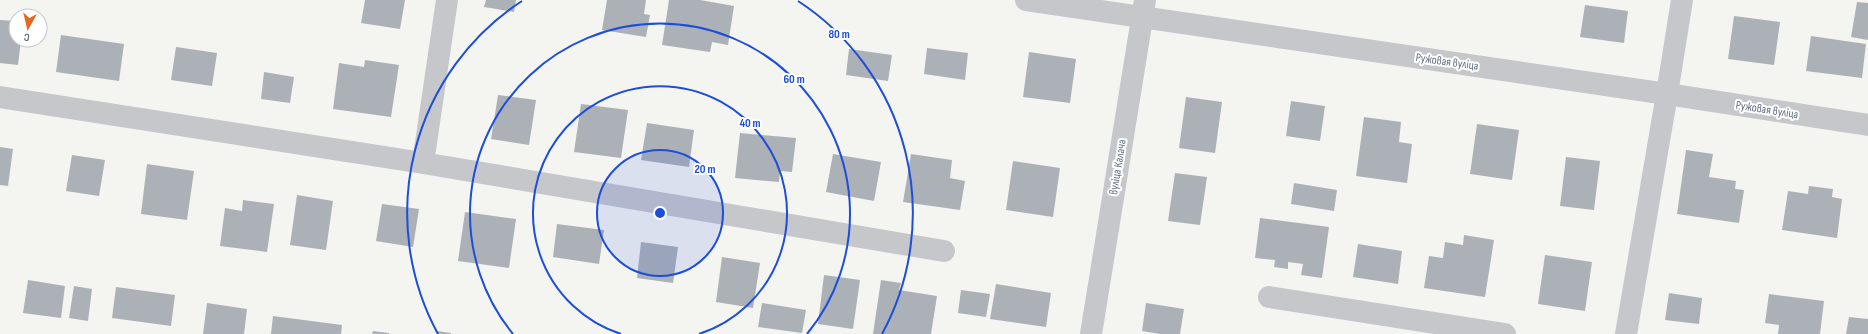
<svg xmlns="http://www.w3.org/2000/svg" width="1868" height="334" font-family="'Sofia Sans Condensed',sans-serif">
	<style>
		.building { fill: #abb1b7 }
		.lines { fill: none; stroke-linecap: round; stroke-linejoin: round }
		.street { stroke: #c5c7cb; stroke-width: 22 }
		.ring { fill: none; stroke: #1d4ed8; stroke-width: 2 }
		.labels { text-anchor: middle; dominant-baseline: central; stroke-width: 4; stroke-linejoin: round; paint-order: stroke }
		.street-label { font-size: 12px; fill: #647182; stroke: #fff }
		.centre { fill: #1d4ed8; stroke: #fff; stroke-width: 2 }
		.ring-label { font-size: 12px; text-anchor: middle; font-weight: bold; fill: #1d4ed8; stroke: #fff; stroke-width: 4; stroke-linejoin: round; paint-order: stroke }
	</style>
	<rect width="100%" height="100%" fill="#f4f5f1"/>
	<path class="building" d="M365 0H405L400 29 361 23Z
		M486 0H516L514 12 484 7Z
		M607 0H646L644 14 650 15 646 37 602 30Z
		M669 0H700L734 6 728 45 712 42 710 52 662 45Z
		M1857 2 1868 3V40L1851 37Z
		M1585 5 1628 11 1624 43 1580 37Z
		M1734 16 1780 22 1774 65 1728 59Z
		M0 20 16 21V40H21L18 65 0 63Z
		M61 35 124 44 119 81 56 72Z
		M1811 36 1866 44 1862 78 1806 71Z
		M176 47 217 53 212 86 171 80Z
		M927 48 968 53 965 80 924 74Z
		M849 49 892 55 888 81 846 75Z
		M1029 52 1076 59 1070 103 1023 97Z
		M365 60 399 65 391 117 333 109 339 63 364 67Z
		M264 72 294 77 290 103 261 99Z
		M498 95 536 100 529 145 491 139Z
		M1186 97 1222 102 1215 153 1179 148Z
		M1291 101 1325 106 1320 141 1286 136Z
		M581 104 628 110 621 158 574 152Z
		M1364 117 1401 122 1399 142 1412 144 1407 183 1356 176Z
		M647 123 694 130 689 167 641 160Z
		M1477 124 1519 130 1512 180 1470 174Z
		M740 133 796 138 792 172 780 171 779 182 735 178Z
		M0 147 13 149 8 186 0 185Z
		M1686 150 1713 154 1709 177 1736 181 1735 189 1744 190 1739 223 1677 214Z
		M833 154 881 162 874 201 826 192Z
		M911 154 952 160 950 178 965 181 960 210 903 202Z
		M72 155 105 160 99 196 66 191Z
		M1566 157 1600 161 1594 210 1560 206Z
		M1013 161 1060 168 1053 217 1006 210Z
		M147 164 194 171 187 220 141 214Z
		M1175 173 1207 177 1200 225 1168 221Z
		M1294 183 1337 190 1334 211 1291 204Z
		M1809 186 1833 189 1832 197 1842 199 1837 238 1782 230 1788 191 1808 194Z
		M297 195 333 201 326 250 290 245Z
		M243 200 274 204 267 252 220 246 225 208 242 211Z
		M382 204 419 209 413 247 376 241Z
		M465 212 516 219 509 268 458 261Z
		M1260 218 1329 227 1322 278 1301 275 1303 264 1288 262V269L1274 267 1275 260 1255 258Z
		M557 224 604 230 599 264 553 257Z
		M1464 235 1494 240 1485 297 1424 288 1429 256 1443 258 1445 242 1463 245Z
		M641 242 678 247 673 283 637 278Z
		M1358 244 1402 251 1398 284 1353 277Z
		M1545 255 1592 262 1585 311 1538 304Z
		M722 257 760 263 753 308 716 302Z
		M824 275 860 280 853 329 818 324Z
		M28 280 65 286 61 318 23 313Z
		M881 280 901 283 899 290 937 296 931 334H873Z
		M996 284 1051 293 1046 327 990 319Z
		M74 286 92 289 88 321 69 318Z
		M116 287 175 295 171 326 112 318Z
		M961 290 990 294 986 317 958 313Z
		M1669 293 1702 298 1699 324 1665 320Z
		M1769 294 1824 301 1820 334H1778L1779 325 1765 323Z
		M207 303 247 309 244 334H203Z
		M762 303 806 310 802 333 758 327Z
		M1146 303 1184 309 1180 334H1160L1142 331Z
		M273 316 342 325 341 334H271Z
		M1849 317 1868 319V334H1846Z
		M373 331 389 333V334H372Z
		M437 331 451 333V334H437Z"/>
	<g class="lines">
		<path class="street" d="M1026 0 1667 94 1868 125
			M0 97 423 163 944 251
			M423 163 447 0
			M1269 297 1505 334
			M1091 334 1145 0
			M1626 334 1667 94 1682 0"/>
	</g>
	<circle cx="660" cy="213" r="63" fill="#1d4ed8" fill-opacity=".12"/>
	<g class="ring">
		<circle cx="660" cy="213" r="63"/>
		<path d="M621 334A127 127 0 1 1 699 334"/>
		<path d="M513 334A190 190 0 1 1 807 334"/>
		<path d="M438 334A253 253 0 0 1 522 1M798 1A253 253 0 0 1 882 334"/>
	</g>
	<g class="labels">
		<g class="street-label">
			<text transform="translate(1447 62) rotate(8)">Ружовая вуліца</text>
			<text transform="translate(1767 110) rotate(9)">Ружовая вуліца</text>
			<text transform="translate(1118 167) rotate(-81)">вуліца Калача</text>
		</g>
	</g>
	<circle cx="660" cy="213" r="6" class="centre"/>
	<g class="ring-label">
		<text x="839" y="38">80 m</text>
		<text x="794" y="83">60 m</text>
		<text x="750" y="127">40 m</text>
		<text x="705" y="173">20 m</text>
	</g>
	<g transform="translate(28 28) rotate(188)"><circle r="19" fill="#ffffff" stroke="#c1c6cd"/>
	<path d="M0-3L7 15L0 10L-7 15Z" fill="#e36923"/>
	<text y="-6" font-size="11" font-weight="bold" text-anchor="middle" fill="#647182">С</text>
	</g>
</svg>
